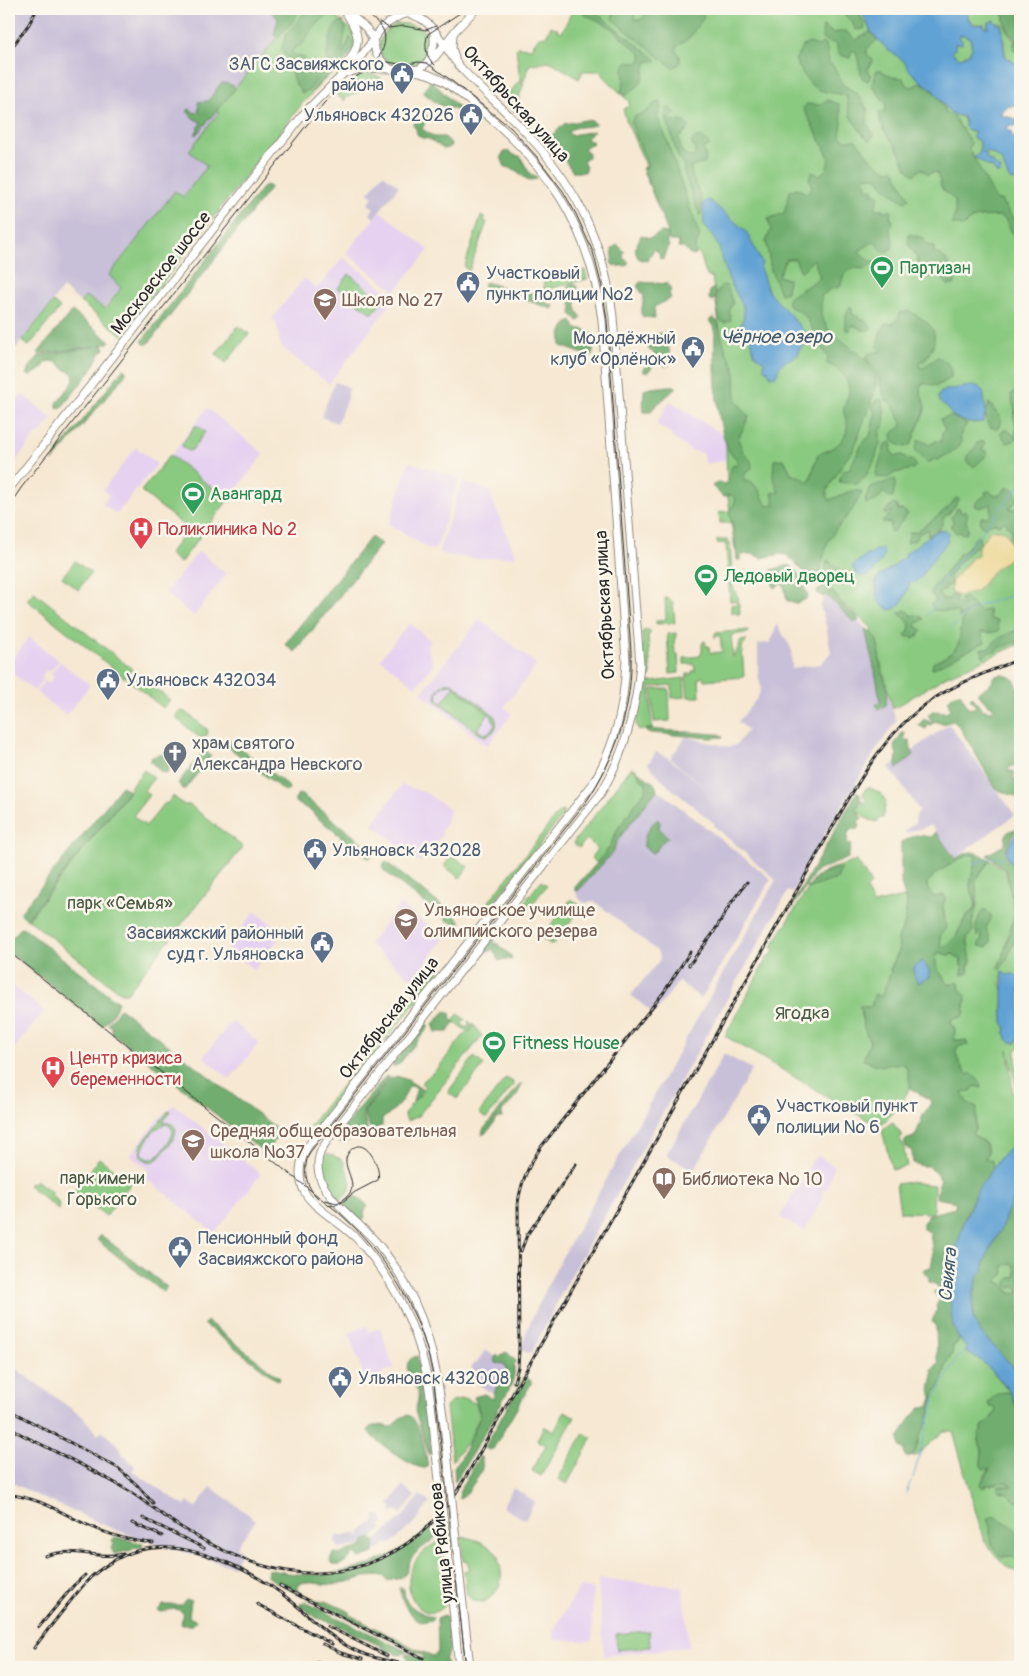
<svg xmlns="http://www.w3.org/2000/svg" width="1029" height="1676" font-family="Pangolin,sans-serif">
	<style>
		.built { fill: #e6d2f0 }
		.industrial { fill: #c8bfd8 }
		.green { fill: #8ac980; stroke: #5a7a56; fill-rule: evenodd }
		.forest { fill: #6fad6e; stroke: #4d6c4c; fill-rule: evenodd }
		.sand { fill: #eeda9e; stroke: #8c8264 }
		.water { fill: #61a2d4; stroke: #466680; fill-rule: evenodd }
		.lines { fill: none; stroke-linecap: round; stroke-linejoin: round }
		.stream { stroke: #61a2d4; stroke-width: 1 }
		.primary-casing { stroke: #908a7e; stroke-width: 9 }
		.primary { stroke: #fff; stroke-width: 7 }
		.tram { stroke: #2b2b2b; stroke-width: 1 }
		.rail-casing { stroke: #2b2b2b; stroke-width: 3 }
		.rail { stroke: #fbf7ec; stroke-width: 1; stroke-dasharray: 4; stroke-linecap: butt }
		.primary-bridge-casing { stroke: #908a7e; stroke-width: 9; stroke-linecap: butt }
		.primary-bridge { stroke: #fff; stroke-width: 7 }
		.labels { text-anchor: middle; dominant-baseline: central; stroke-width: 5; stroke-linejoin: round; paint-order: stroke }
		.service-label { font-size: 18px; fill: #4e5e75; stroke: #fbf7ec; text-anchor: start }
		.street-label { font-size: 18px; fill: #2b2b2b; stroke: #fbf7ec }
		.leisure-label { font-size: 18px; fill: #27864d; stroke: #fbf7ec; text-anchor: start }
		.education-label { font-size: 18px; fill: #785e54; stroke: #fbf7ec; text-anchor: start }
		.health-label { font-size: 18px; fill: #be3a42; stroke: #fbf7ec; text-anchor: start }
		.worship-label { font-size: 18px; fill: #5b616d; stroke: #fbf7ec; text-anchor: start }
		.park-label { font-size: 18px; fill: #485a44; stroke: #fbf7ec }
		.water-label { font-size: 19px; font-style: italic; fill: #415b6f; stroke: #fbf7ec }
	</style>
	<rect width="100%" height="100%" fill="#fbf7ec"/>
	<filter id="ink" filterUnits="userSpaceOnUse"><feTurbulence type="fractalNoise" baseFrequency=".02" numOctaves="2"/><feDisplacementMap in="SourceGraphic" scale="10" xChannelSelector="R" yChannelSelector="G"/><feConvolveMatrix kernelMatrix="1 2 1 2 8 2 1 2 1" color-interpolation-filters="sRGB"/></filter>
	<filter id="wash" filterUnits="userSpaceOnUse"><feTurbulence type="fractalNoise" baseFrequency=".0096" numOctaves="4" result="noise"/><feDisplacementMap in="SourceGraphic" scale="20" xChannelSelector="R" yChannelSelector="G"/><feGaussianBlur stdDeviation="1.12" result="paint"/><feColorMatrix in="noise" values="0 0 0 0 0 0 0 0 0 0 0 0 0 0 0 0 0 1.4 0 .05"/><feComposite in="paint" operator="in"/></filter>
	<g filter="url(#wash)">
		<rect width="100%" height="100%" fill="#f6e8d2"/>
		<path class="built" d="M380 211 429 250 395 291 346 253Z
			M343 257 395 298 329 384 281 347 276 322 272 319 304 278 317 289Z
			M22 394 52 418 41 433 37 434 9 469V475V405L11 407Z
			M670 401 725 436 731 459 706 464 702 453 690 450 671 437 672 434 656 424Z
			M207 408 264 454 228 500 171 456Z
			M136 447 157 464 117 514 102 504 109 495 103 490Z
			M409 462 459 478 436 549H429L389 524Z
			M462 482 491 491V497L516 556 481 559 446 555 439 551Z
			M199 551 226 574 194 616 165 593Z
			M480 619 537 665 504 707 512 714 487 746 421 693Z
			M409 623 431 641 427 646 433 665 416 687 380 659Z
			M29 637 59 661 49 672 46 670 41 677 44 679 34 691 9 670V663Z
			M60 662 90 685 66 716 36 692 45 681 49 683 54 676 51 674Z
			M402 785 426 793 450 809 445 825 441 832 443 834 420 862 372 824Z
			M400 904 444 939 412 979 369 944Z
			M255 911 283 933 254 970 227 948Z
			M9 983 44 1011 9 1055Z
			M232 1021 259 1043 230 1079 203 1057Z
			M174 1105 261 1174 218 1229 213 1232 145 1177 150 1171 130 1155 159 1118Z
			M818 1156 834 1166 828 1186 826 1190 824 1189 821 1194 824 1195 805 1231 780 1217 814 1158Z
			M367 1326 369 1332 380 1328 394 1368 381 1373 382 1377 366 1383 349 1333Z
			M598 1579 683 1587 689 1647 604 1656Z
			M580 1587 593 1589 592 1619 593 1641 554 1640 553 1632 556 1626Z"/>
		<path class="industrial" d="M9 9H295L275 40 218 110 219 112 190 151 207 166 183 198 175 192 109 275 121 287 104 309 86 296 80 302 63 288 9 357Z
			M383 174 399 186 374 218 370 214 374 208 368 204 373 197 368 193Z
			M335 382 348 387V396L337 423 321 417Z
			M826 594 867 629 896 721 877 749 828 828 792 893 788 891 568 1281 531 1354 521 1350 528 1327 556 1268 776 880 714 826 715 824 667 785 648 764 656 752 667 757 710 792 670 758 686 737 729 747 736 745 748 730 738 722 758 697 761 688 758 674V644L770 643 777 624 791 648 792 668 821 664 831 652 825 621 820 606Z
			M949 724 1015 815 955 858 931 825 906 833 904 831 915 823 916 815 920 811 889 767Z
			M657 790 661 792 771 879 701 999 679 981 654 1014 631 995 659 961 660 957 657 951 594 901 585 903 578 898 576 892Z
			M724 1054 752 1069 694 1170 666 1155Z
			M485 1350 512 1367 495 1395 474 1382 477 1377 474 1375 475 1372 471 1368 474 1363 476 1364Z
			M9 1364 83 1417 98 1435 102 1431 121 1448V1453L135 1466 132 1471 185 1506 188 1502 196 1507 211 1487 256 1520 236 1547 241 1551 233 1567 118 1531 38 1496 9 1481Z
			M403 1486 415 1496 401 1514 396 1510 392 1513 390 1510 393 1508 389 1504Z
			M513 1488 535 1501 525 1520 502 1507Z
			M420 1495 430 1503 414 1523 391 1544H385L377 1551 371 1545 405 1514Z
			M377 1514 379 1516 381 1515 383 1518 382 1521 384 1523 381 1526 383 1529 366 1543 365 1541 360 1544V1546L338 1548 337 1544H335L336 1536 357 1534 359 1537 361 1536 359 1534 363 1529 376 1520 374 1517Z"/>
		<path class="green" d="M295 9H325L355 32 356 43 328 76 302 104 122 335 80 302 86 296 105 309 121 288 109 275 175 191 183 197 207 166 189 151 219 112 217 110 275 40Z
			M573 9H861L871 32 887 49 906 62 908 69 921 81 933 90 955 115 963 117 968 130 975 134 972 137 980 142V153L975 157 988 166 998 169 992 161 986 158 983 151H987L998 157 1004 163 1007 174 1010 180 1014 181 1016 180 1020 184V644L945 677 893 709 871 627 823 588 785 549 735 550 731 523H720L719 512 730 511 727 490 724 356 712 277H708C703 270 704 263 700 255L669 234 642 168 646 166 627 123 623 109 629 106V102L599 71H583L579 79 553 63 548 61 529 65 524 81 520 80 516 49 518 47 531 48 539 37 546 36 551 26 558 29 557 31 562 32Z
			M964 9H995L996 12 1004 13C1002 20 1008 36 1015 41L1013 48 1015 51H1020V71C1016 65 1014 59 1006 58 1003 46 1005 35 1001 23H997L994 20 988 23 987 27H984V24H974L969 19Z
			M397 24C416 22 436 31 427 54 421 69 398 70 386 61 372 48 382 30 397 24Z
			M960 35H964L970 38 972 48 969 54 965 55 963 58H960L952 53 955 43 962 44V40L959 38Z
			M365 72 380 77 382 80 344 99 345 101 335 94 349 82Z
			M519 81 524 83 514 112 504 100Z
			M481 216 485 218 484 221 487 222 469 271 465 268V265Z
			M585 270 587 279 544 290V281Z
			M349 274 383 301 372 314 338 288Z
			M53 302 60 308 29 346 22 341Z
			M238 326 249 334 226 363 216 354Z
			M195 426H199L205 432 192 450 188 451 183 447 182 444Z
			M170 455 228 500 180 563 169 554 188 529 141 491Z
			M717 540H727L730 542 733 588 738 597 740 613 738 615 736 613H731V605L737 604 736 601H730L726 544 717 543Z
			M75 561 91 573 78 590 62 577Z
			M34 592 132 669 125 678 27 600Z
			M665 598 670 599 673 602 675 623 656 624V621L666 619Z
			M644 630H649L651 632 648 636 651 674 650 677H644L642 633Z
			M748 630V633L731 635 733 657 740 644V641L747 640 742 648 744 677 704 680 703 677 699 678 700 697H688L686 678H687V674H692V671H695L694 664H684V658L700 656 702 652V643L704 641H705L706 646H709L710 653 722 652 720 636H716L715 638V633Z
			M676 633V638L674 639 675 653 678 654 679 673 670 674 667 634Z
			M134 671 170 700 163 708 127 679Z
			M684 678 685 697 672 698V685L650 687 652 729H647V731L638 729 636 724 643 683Z
			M444 683H451L455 685 493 714C500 723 496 733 485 736L478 733 437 701 436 698 437 690ZM451 684 491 715 495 725 491 731 485 734 477 730 489 714 454 687 442 702 454 713C450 710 441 705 439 700 434 691 443 684 451 684Z
			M652 689H669L670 721 654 722Z
			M181 711 185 712 207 729 208 732 206 737 200 738 178 720 176 716Z
			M632 767 655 785 657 790 598 864 591 858 597 849 587 839 579 848 573 843Z
			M144 770 154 778 144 790 149 795 133 816 146 826 165 803 167 804 173 796 184 805H190L243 847 127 993H121L28 919 132 788 130 787Z
			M869 787 880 793 886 801 883 818H879L877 822C868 820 863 817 857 810L862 799 864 805H865L866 799 863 796 865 789Z
			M563 811V815L486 912H483V909L559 812Z
			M969 854 976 856C975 866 970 876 970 887 971 894 977 899 975 906 973 912 968 913 965 918 959 928 955 946 941 947L940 936C948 926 945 907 938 897 930 896 927 891 927 883L936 873Z
			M452 855 468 867 460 878 444 866Z
			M990 860 1006 871 1015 913 1003 957 998 967 1019 929 1020 917C1020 921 1021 926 1020 930 1018 939 1013 939 1017 950L1020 935V977L1005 975 1003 971C1002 976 1001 982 1002 987 1003 990 1004 992 1004 995 1001 1012 1002 1032 1016 1044L1020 1035V1046L1016 1051 1017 1077 1020 1092 1017 1091 1008 1049 1017 1128 1019 1131 1015 1142 993 1168 985 1159 988 1152 986 1144 972 1133 975 1129V1126L962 1092 968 1075C962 1069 952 1053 958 1046L968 1045 966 1041 954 1040 953 1037 955 1030 951 1022 952 1019 959 1018 964 1015 966 998 954 984H948C941 974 931 964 939 952L948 955 953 954 961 959V966L963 968 962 975 969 972 968 967 971 961 967 938C969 935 973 932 972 928 972 926 971 923 972 921 978 901 978 901 975 881Z
			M857 861 871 884 866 889 873 904 904 897 907 903 905 923 898 938 899 951 890 969 891 972C890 981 885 989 881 998L875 994 871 1007 860 1006C860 1018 865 1030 870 1042L908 1057 911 1086 899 1107 879 1127 725 1036 768 956H771L774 950 772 947C776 940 782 927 788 923L787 921C793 912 799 904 804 895 810 888 811 879 820 874 831 867 845 865 857 861Z
			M541 881 547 885 527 911 516 913Z
			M571 899 582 907 553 944H550L541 937Z
			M434 971 440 972 314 1130 309 1127 430 974Z
			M458 1014 466 1020H461L464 1027H470L468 1021 474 1025 468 1033 475 1026 482 1036 418 1116 407 1121 404 1114 425 1087 421 1083 438 1068 467 1031 454 1022V1020Z
			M474 1057 484 1065 457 1099 448 1092Z
			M506 1078 513 1082V1086L486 1119 479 1113Z
			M169 1110 171 1111 163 1122C185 1124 174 1140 165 1150 162 1154 159 1159 154 1161 149 1163 144 1160 141 1156L140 1146ZM167 1124 173 1130C173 1140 157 1161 147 1159L142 1153C143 1143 156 1125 167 1124Z
			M892 1122 903 1136 899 1137 905 1149 904 1151 907 1166 892 1170 882 1130Z
			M328 1153 343 1160C348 1176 359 1187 340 1200 330 1190 311 1164 328 1153Z
			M99 1158 131 1183 106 1216 73 1191 92 1171 90 1169Z
			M36 1180 53 1193 51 1195 58 1201 59 1210 28 1185 31 1182 33 1183Z
			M910 1182 934 1185 933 1213 900 1212 896 1184Z
			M1010 1263 1015 1265 1016 1271 1015 1278H1010L1007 1285 1011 1288 1017 1286 1019 1289V1292L1015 1294 1009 1292 1003 1284 997 1282 998 1279 1004 1275 1003 1266Z
			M959 1337 966 1346V1353C980 1353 1000 1381 1010 1392 998 1393 995 1394 988 1404L995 1407 996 1409 989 1422 982 1427 978 1439 982 1450 981 1465 982 1467 990 1469 982 1479 984 1488 986 1485C993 1486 998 1481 1006 1482L1012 1486H999L1000 1491 1007 1493 1017 1502 1020 1500V1573L1007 1567 994 1554 983 1538 953 1431H944L916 1456 911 1457 915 1453 920 1436 927 1422 935 1392 944 1375 946 1365 952 1354 953 1346 957 1343Z
			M461 1399H467L476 1404 480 1416 469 1440 452 1461 446 1407 452 1401Z
			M565 1411 575 1417 541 1476 532 1471 546 1445 537 1440 544 1426 554 1432Z
			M584 1433 592 1438 567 1484 558 1479Z
			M461 1536C477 1539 490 1544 500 1558L498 1559C505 1576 501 1593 484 1602L473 1601 467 1595 464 1571 470 1570 467 1562 463 1561Z
			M440 1541 442 1562 439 1563V1569L443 1570 447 1603C422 1637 379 1571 440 1541Z
			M649 1631 650 1647 617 1650 616 1634Z"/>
		<path class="forest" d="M262 9H301L289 26 277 38 274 35 278 19 271 11Z
			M306 9H333L331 15 324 18 311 31 303 44 296 47 292 51 293 54 305 58V64L310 66 312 69 316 68 321 69 327 60C326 52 331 36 334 26L343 21 346 28 342 51 309 90 302 93 294 82 290 68 289 60 283 52 282 48 287 33 302 15 307 13Z
			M582 9H589L599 15 656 59V61H648C644 67 645 72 643 78 640 86 631 92 624 96L621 92 624 83 623 68 629 61 637 63 641 59V54C636 48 628 44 622 38 613 27 599 20 585 15Z
			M619 9H624L626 11 634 12V19L640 20 646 14H661L667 11 665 9H700L704 17 689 38 677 46 676 50 680 56V63L675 67H672L612 19 614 12Z
			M839 9C849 9 857 7 861 17 864 22 866 23 864 29L856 30 852 22Z
			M996 9H1016L1020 11V50L1015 51 1013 48 1016 40C1008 35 1003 20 1004 13L996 12Z
			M823 26 833 33 846 31 856 40 870 32 877 40 867 49V54L873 60 867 70 871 75 868 81 862 78 856 51H851L850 58 840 55 836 44 822 39Z
			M350 38 354 43V49L339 69 325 78 310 93 342 55Z
			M809 43 819 46 822 43 826 45 829 63 834 67 843 85 857 93 868 110 867 123 874 135 870 141 863 135 850 116 846 95C836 93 822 93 814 87 807 82 799 67 795 60L803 46Z
			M880 70 892 77 903 78 908 86 912 87 921 82C934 90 941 99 946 113L952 114 971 143 969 149 996 200H1001L1020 230V245L1013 236 1006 220 1000 216 977 217 970 220 963 227 959 225H953L952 222 955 215V200L942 189 937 173 934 172 928 174 921 169 914 175 908 170 897 148 884 130 880 121 879 112 885 111 886 104 871 84 875 78 876 71Z
			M430 81 434 83 456 105 458 108 457 110 439 105 424 93 423 91 427 87Z
			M221 83H227L234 86 235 89 197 134 195 135 201 122 194 119 187 111 190 109 195 113 199 112 198 102 208 101Z
			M827 100 839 104 842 123 840 136 845 140H856L871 160 886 170 894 169 909 199 906 202C897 198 882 187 878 178L868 176 864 178 868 189 874 190 872 194H878L879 196 875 208 876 209H883V211L885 212 887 210 892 211 890 216 893 222 890 229 893 241 892 249 884 252 874 241 859 251 865 258 874 262 866 269 854 268 844 274 840 287 831 289 821 296V316L829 330 866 360 875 374 877 385 853 451C849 453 831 483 828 489 827 491 827 494 827 497L830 500 850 491H861L862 493 851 512 836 529 827 544 819 573 815 575 803 571 787 555 781 554 761 558 753 554 740 555V560H737L734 532 729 510 735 503V499L731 495 723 497 712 486 715 483 719 482 724 484C733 476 728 473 733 465L737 466V460C735 457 731 454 729 451 715 425 714 360 715 330L714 326 709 321 713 317 717 321 726 351 735 368 736 400 749 417 738 439 743 452 751 461 752 468 744 475 745 482 751 481 759 490 767 506 775 505 772 493 779 492 773 477 774 460 784 459 792 475 802 477 809 483 818 454C832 450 849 441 847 423 846 419 843 413 844 408 844 403 848 398 849 393 850 380 839 367 827 364L828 358C824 351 819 344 816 336 808 322 808 313 790 307L787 301 791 296 820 278 814 259 801 272 795 259H786L778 276 788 279 787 292 780 294 771 270 766 241 771 229 768 219 784 213 790 191 796 188 806 193 812 188 809 179 812 172 819 175 826 170 830 159 803 108 807 104 819 105Z
			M660 102 662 106 657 117 665 135 700 237 695 247 696 254 695 256 690 255 684 248 678 247 679 244 678 241H670L668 237 667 241 669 246 664 259H660L659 253 654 249 648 260 645 261 638 258C632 246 638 245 641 235L650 238 662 232 667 233 668 236V232L643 169 648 166 631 123 635 116 646 112 655 103Z
			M669 107 676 113 670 118 672 121 685 122 690 127 679 138 681 151 690 157 695 156V150L691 142 694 138H703L709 144V146L703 148 706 156 705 163 691 167C691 186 707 195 700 216L684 173 683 163 678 157 666 117V112Z
			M426 115 428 116 422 129 434 137H445L451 143 450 147 444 149 429 139 422 138 417 134 416 129 413 125 415 121Z
			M585 120 593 121 596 124C587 129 575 124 568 132L571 135 594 131 586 139 587 140 592 141 593 143 584 148 590 155 583 161 586 168 585 172H573L554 145 552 135 564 124Z
			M508 151 514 155 520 156 530 174 536 176 537 179C525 182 525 177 518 172 515 169 509 168 505 167L501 157 503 153Z
			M267 185 270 187 269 190 148 344H144L142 341 262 188Z
			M908 234 923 238 926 244 934 247V253C946 255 950 263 952 273 954 279 957 280 954 285H948L939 276 931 278 929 270 919 265 916 256 908 244 909 238Z
			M618 245 624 251 623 258 629 262 626 266H614L611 263 613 256 612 249 615 246Z
			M485 282 517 291 518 296 514 298 486 289 483 285Z
			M640 282 668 284 671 290 669 294 671 297 670 299 654 307 655 318 643 317 641 314 644 296 637 286Z
			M571 284H575L577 287C577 297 572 309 582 317L579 321 577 320 571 314 572 306 566 291 568 286Z
			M721 285 727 286 733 303 729 310 731 320 725 323 721 321 719 319 716 296 713 301 709 299 710 290 714 288 716 295Z
			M546 291 545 302 554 306 552 309 529 301 522 297 525 292 534 293Z
			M850 306 852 309V314L866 321 871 327 870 330H862L853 325 849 331 846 330V315Z
			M72 311 110 341 108 343 100 345 104 346 105 349 101 352 90 372 62 407 57 408V403L74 381 73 374C71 372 68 371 66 370 58 365 60 361 48 361L40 370 30 376 26 374 29 368 39 356 96 346 40 354 38 353Z
			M909 311C934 324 943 334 925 360L920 362 919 367 923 368 938 357C949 362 951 366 951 378L937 386 924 383 921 385C918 394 925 399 925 408 925 414 920 421 918 427 912 441 912 455 893 441 890 431 896 431 902 426V423L892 404 885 399 877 373 866 358 868 354 881 351 877 345 881 331 887 323 893 324 899 317V313Z
			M572 321 576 329H584L592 334 593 351 592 355H586L561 346C559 337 563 323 572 321Z
			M666 333 669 335C666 345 672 354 669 365L666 366 656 362 648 372H643V368L648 366 647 361 654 359V353L649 350 648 342 651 338 648 336 653 334Z
			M123 369 126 371 125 375 53 461 57 453Z
			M669 386H675L676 388C670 394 652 408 650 412H643L644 390 651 388Z
			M1017 386H1020V439L1015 438 1014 441 1007 443 1000 433 1007 429 1015 437 1016 427 1013 417 1015 411 1011 396V394L1015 392Z
			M877 399 882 400 884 407 885 423 880 431V444L874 462 865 478 856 484 839 482 842 471 850 468 863 442 870 436 875 414 872 406Z
			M988 403 993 406V410C999 412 1002 418 1001 424L996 429 989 427 985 416 984 410 989 407Z
			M951 416 967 424 962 431 960 438 962 442 958 448 938 460 934 459 928 464 915 451 918 441 920 440 930 445 936 441 941 442 942 433 945 430 940 419Z
			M984 441 985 444 982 450 987 451V455L975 466H972L967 462V456L976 446 977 443Z
			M890 442 892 445 891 452 896 456 902 455 914 462 916 466 913 469 895 473 888 478 875 477 885 445Z
			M895 479 896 480 893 497H889L884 492 876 501 866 504 865 499 871 487Z
			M1006 488 1014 489 1018 499 1009 509H1015L1020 507V546L1016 549 1011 547 1008 542 1012 531 1005 522 999 525 994 523 984 527 980 524 981 517H987L991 513V504L980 508 975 506 977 501 986 495 985 492 989 491 994 495H1000Z
			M956 498 959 499V500C956 505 947 517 943 518 943 528 937 531 929 535H927L929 530H927L919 534 915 540 907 543 910 532H916C931 521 945 512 956 498Z
			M893 504 896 505 898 510H903L908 514 894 531 890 532 891 523 882 522 892 512 891 511 885 515 884 513Z
			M957 508 960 509 961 513 966 511 968 513 966 520 968 529 966 534 955 532 951 527 953 522 951 517 955 513Z
			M977 536 979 537 980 544 977 547H973C968 554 961 560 956 566 952 571 954 573 949 575L951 585 946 586 944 585 946 589 940 592 939 594 942 599H949L952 595 957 597 955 602 962 605 963 604 960 599 965 597 975 607 959 617 958 613 956 612 933 610 931 604 936 600 930 592 931 590 944 575 959 554 963 553Z
			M371 537 381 544 295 652 285 644Z
			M827 560C833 563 847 577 852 581H846L843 585H840L825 572Z
			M789 565C802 571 801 584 808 595L806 599 796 604 791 601H787L784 586 781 584 775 588 772 583 771 570Z
			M823 587 832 591 846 609 857 617 859 621 854 622 826 595 822 597 820 594 817 593V591Z
			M975 608 980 611 989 610 990 619 998 621 997 624 999 631 989 633 981 632 985 642 932 669 933 663C948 656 962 649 960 630L962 628C961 616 964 614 975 608Z
			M905 610 908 611 911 615 920 616 924 619 916 624 917 627 922 630 918 636 913 638 905 636 909 631 910 624 899 613Z
			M865 629C881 632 878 655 881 667 882 675 888 685 887 694 887 698 886 701 886 705L879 710 876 705 880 701 877 681Z
			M1014 631H1020V645L1018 646 1016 642 999 648 996 651 988 652 984 657 982 655 983 651 980 649 983 648H989L996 640Z
			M1002 674 1013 678 1018 687V711L1020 714V766H1013L1009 768 1008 771H1014L1015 773 1013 779H1016L1017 775 1020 774V803L1017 797 996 789 959 726 953 721 942 724 935 721 931 725 928 724 926 729 918 725 924 719 931 722 932 721 928 715 932 711 945 712 950 710 948 701C951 696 955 693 961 694L969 709 976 707 970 698 972 696 983 710 993 711 994 708 988 705 977 693 992 683 993 677Z
			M647 729 716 734H720L723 737 711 738 650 733H647Z
			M902 733H905L904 738 907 742 910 740 911 749 914 755 897 769 896 764 897 755 894 745Z
			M226 739 230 740 287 785 289 788 288 791 283 790 226 745 224 743Z
			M183 749 186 752 181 758 171 761 167 773 161 772 150 761 152 757 156 756Z
			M204 750 211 756 185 789H183L178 783Z
			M635 769 655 784 656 791 622 834 616 843 613 852 579 890 575 891V887L600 860 610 846 618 828 647 788 645 782 641 780Z
			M122 786 129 791 27 919 20 913Z
			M857 792 860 793V799L857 810 862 818 858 822 860 826 858 829H852L848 833 847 841 851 845 848 858 819 870 814 874 791 909 790 908Z
			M298 794 302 795 370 849 372 851V857L368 858 314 815 313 812 295 802V799Z
			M658 819 660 823 659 828 668 837 660 844 657 850 652 853 644 847C643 836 649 826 658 819Z
			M1016 829 1006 850 1008 859 1016 867 1020 882 1019 929 1007 959 1000 970 998 967 1003 956 1015 913 1006 870 987 855 1004 845C1008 835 1002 832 1016 829Z
			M936 832 955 859C970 849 975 850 990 860L975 881C976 888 978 895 977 902 977 913 970 920 973 931L967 938 971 961 968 967V973L962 975 963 968 961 965V959L953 954 948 955 939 952C931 964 941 974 948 984L952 985 956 981 959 982 960 990 966 995 964 1015 959 1018 952 1019 951 1022 955 1030 954 1040 966 1041 968 1045 958 1046C952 1054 962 1069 968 1075L971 1073 981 1083 982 1088 975 1086 971 1091 962 1092 967 1103 977 1107 975 1130 972 1133C980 1143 984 1136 988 1152L985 1158 992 1161 993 1168C981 1184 971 1200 964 1220 961 1229 961 1241 956 1250L957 1255 954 1260C953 1286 947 1313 959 1337L957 1343 953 1346 952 1354 946 1365 940 1386 935 1392 927 1422 920 1436 915 1453 908 1458 905 1456 904 1449 900 1447 899 1439 909 1421 921 1407C929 1407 930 1404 932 1397 927 1387 935 1380 932 1370L939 1362 937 1358 936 1327 932 1321 937 1309 936 1306 940 1299 933 1292 938 1291 939 1289 935 1284 929 1282V1278L923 1271 924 1269 931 1267 933 1256 930 1232 923 1229V1223L928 1215 954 1208 956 1202 936 1198 938 1185 941 1180 929 1166H922L913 1163 912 1152 905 1145V1140L914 1137 917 1132 923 1115 931 1103 930 1100 911 1089 907 1069 904 1064H887L882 1066 863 1060 870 1042 864 1028 860 1006 871 1007 875 994 881 997 891 972 890 970 899 951 898 938 905 923 907 903 901 884V842L916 835 931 837ZM969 854 976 856 970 886 976 902 975 907 973 911 967 915 955 938 948 944 941 947 940 936 946 928C945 916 940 909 946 898L944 895 934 897 927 888V883L936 873Z
			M386 862 460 920V923L455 924 448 921 384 871 382 866Z
			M835 869H841L837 879 807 889C814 878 822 873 835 869Z
			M983 911H986L991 915V919L986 928C988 935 994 941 987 947L979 946V943L982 940 981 933 979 932 978 937C973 930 977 918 983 911Z
			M21 928 25 929 118 1002C117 1008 107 1023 102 1026L9 952V941Z
			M495 936 496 938 493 943 498 944C501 950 509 951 512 958L511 960 505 959 499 961 492 948 490 951H486L485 948Z
			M120 1008 281 1132 265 1153 112 1033V1027L108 1024Z
			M445 1011 450 1013 451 1019 454 1023 448 1032H436L433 1024Z
			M426 1023 428 1025V1028L399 1064 393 1067V1063Z
			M386 1076 389 1078 363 1112 368 1132C364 1134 359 1134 355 1136 348 1140 343 1147 336 1139L339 1133Z
			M397 1076 408 1080 423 1090 422 1093 413 1102 417 1087 409 1086C407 1090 406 1093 404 1097 399 1106 390 1114 382 1119V1126L371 1130 364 1112 390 1079Z
			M521 1083C520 1095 511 1103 502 1111V1118H496C493 1124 490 1132 482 1135L483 1130Z
			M1020 1190V1374L980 1332 973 1317V1296L978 1276 983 1271 984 1262 1003 1224 1011 1202ZM1010 1263 1014 1265 1016 1271V1277L1010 1278 1006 1284 1011 1288 1015 1286 1019 1289V1292L1015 1294 1009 1292 1003 1284 997 1282 998 1279 1004 1274 1003 1266Z
			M352 1197H358L368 1206 364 1212 365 1217 361 1222 345 1207V1203Z
			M101 1235 167 1287 163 1292 97 1240Z
			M207 1321 280 1378 278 1381 204 1324Z
			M507 1352 517 1362 514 1365C517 1384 502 1398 496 1414L455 1482 454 1467 461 1458 481 1416 474 1397 484 1394 493 1399 498 1381 503 1380 505 1375H509L504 1364 496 1363 495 1357 497 1355 499 1357 502 1354Z
			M417 1356 421 1370 431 1446V1452L429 1455 415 1411C416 1405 419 1401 418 1395 415 1382 396 1362 417 1356Z
			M525 1376 531 1381V1384L493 1449 489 1450 485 1448 486 1445Z
			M1010 1392 1020 1416V1500L1016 1502 1007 1493 998 1490V1486H1012C1004 1477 996 1486 986 1485L984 1488 980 1485 990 1469H983L981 1465 982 1450 978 1439 979 1433 982 1430 983 1425 989 1422 996 1409 994 1407H990L988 1404C995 1394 998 1392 1010 1392Z
			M408 1415C420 1419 426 1454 428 1467L425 1468C412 1469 377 1442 368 1431L370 1427 382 1424 389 1427H392L400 1418Z
			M479 1457H481C485 1468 480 1475 473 1484 468 1490 467 1496 459 1499L460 1490Z
			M994 1516 1012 1526 1020 1535V1563L1012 1556 1001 1557 995 1550V1548L990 1541V1527L987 1519Z
			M429 1528 433 1530 436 1535 435 1538C427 1545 417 1550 411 1559 408 1565 408 1574 402 1577 399 1579 391 1580 387 1581L384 1576 364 1577 348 1582 332 1585 304 1582 299 1585 297 1591 321 1602 326 1601 350 1612V1615L422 1652 420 1654 276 1582 267 1576 268 1569C325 1584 386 1568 429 1528Z
			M115 1537 142 1543 143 1546 140 1548 135 1547 132 1550 114 1554 111 1548 113 1544 112 1540Z
			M371 1538 375 1541 374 1553 360 1558 355 1554C347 1559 343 1567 333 1565L330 1561 332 1554 336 1553 339 1555 347 1551 360 1548 366 1540Z
			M401 1587 404 1589C404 1607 419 1612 433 1617L432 1620 422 1622C406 1613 404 1605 399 1588Z
			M186 1599 191 1601 189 1617 197 1621 192 1625H182L181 1623 183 1614C177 1605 169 1611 160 1612L158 1610 163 1605H181Z
			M305 1602 406 1651 407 1652 400 1655 395 1654 394 1651 389 1652 383 1649V1647L332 1623 317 1618 300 1606V1603Z
			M444 1615 447 1617 450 1649 445 1660 449 1667H420L411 1663 406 1655 408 1653 423 1659 424 1657 421 1655 423 1652 433 1656 438 1652 437 1618Z"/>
		<path class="sand" d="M991 530C994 530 997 530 1000 530 1010 531 1012 547 1012 556L991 573 977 591 960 596 953 594 950 591 952 581 973 557 978 556C976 546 986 537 991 530Z"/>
		<path class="water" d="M861 9H963L969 20 974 25 984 24V27L988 28V23L994 20 997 24H1001C1004 35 1002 47 1006 58 1026 63 1020 89 1020 104L1007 107 1001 112V115L1020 120V128L1015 126H1008L1006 128 1011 132 1013 138 1018 137 1020 140V145L1017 148 1020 150V190V184L1016 180H1010C1001 164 1007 160 987 151L983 152 987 154 986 158C990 162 993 162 998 168L1001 169 1000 174H997L991 166H988L974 157 980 153V142L972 137 975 134 974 132C960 128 968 126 963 117L955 115 948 110 933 90 921 81 908 69 905 62 887 49 871 32ZM960 35H964L970 38 972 48 968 55 960 58 954 55 952 51 955 49V43L962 44V40L959 38Z
			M709 200 746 231 762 263 760 268 769 293 785 309 808 336 807 343C801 347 800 347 798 355 792 358 785 360 780 366 778 370 777 374 775 377L770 376 769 372 764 369V362L754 353 750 334 740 326 744 316 743 306 728 278 719 248 712 235 704 225 703 205 704 202Z
			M971 386H978L983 391 986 410 983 422C972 424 959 422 951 414 947 409 951 411 946 407 941 404 940 403 938 398L940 393 946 390Z
			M939 530 946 531 949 533 948 541 928 566 922 576 917 581 910 583C907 593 902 608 890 610 878 603 877 603 876 590 874 576 882 574 893 567 897 563 899 560 905 558L906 553 925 539Z
			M882 548C888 559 877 562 873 573 862 578 857 577 852 566L866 555H871L875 550H880Z
			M1020 826V879L1012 862H1010L1006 852Z
			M923 961 930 972V977L918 983 914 975 913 969 918 963Z
			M1003 971 1006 975 1013 974 1020 977V1035L1015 1044 1014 1042H1010L1007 1039 1006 1034 1004 1033 1006 1030 1003 1021Z
			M1020 1125V1190L1011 1202 1003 1224 984 1262 983 1271 978 1276 973 1296V1317L980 1332 1020 1374V1416C1017 1408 1015 1401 1011 1394 1005 1383 977 1353 965 1352L966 1346C943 1328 952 1285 954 1260L957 1255 956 1250 964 1221 978 1189 1002 1155 1015 1142 1019 1131 1017 1127Z"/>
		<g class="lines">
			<path class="stream" d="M933 592 1020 485
				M927 616 938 601
				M952 628 963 615 978 606 1020 593
				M974 863 993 858H1008
				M913 1478 935 1398 959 1355 964 1352
				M906 1493 911 1481"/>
		</g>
	</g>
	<g filter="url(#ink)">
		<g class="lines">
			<defs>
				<path id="primary" d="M368 9C385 11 404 10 420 18 439 29 446 52 461 68 482 91 507 111 528 135 578 188 605 245 613 317L640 664C636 711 625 753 601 793L337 1128C324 1145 313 1155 320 1178 328 1201 362 1225 378 1244 428 1304 438 1367 446 1442
					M349 13 367 29 373 40 376 53 380 59 390 69
					M453 35 452 48 455 58
					M429 60 434 44V32
					M414 71C439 74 454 89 473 104 547 162 590 226 602 320L626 661C624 708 616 744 592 785L308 1146C299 1160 297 1178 305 1193 313 1208 346 1226 359 1241 392 1278 416 1324 426 1372 431 1395 433 1420 435 1444
					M340 72C362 46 363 37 343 9
					M348 73 361 68 391 69 402 71 419 69 435 57 455 31 476 9
					M9 489 306 111 362 55 383 26 401 15 427 9
					M459 1569 470 1667
					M449 1570 459 1667"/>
			</defs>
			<use href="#primary" class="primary-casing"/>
			<use href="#primary" class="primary"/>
			<path class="tram" d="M362 9C368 15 377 21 382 28 389 39 382 57 372 64
				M379 22 389 28 404 26 426 30 436 26
				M435 65C425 57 424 45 428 34L466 9
				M9 506 21 488 324 103 344 84 383 61 404 65 418 62 427 63 448 78 511 128 537 157 563 191 576 214 593 252 602 287 607 320 631 651C633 706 617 756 586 802L310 1152C302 1168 305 1186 318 1198
				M9 952 338 1212C387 1255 420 1310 433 1374L466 1667
				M325 1200 337 1203C370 1188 336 1168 349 1152 364 1132 382 1167 378 1180L355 1192 341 1203 334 1205 326 1204"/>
			<defs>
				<path id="rail" d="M9 51 29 24 37 9
					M689 965 712 935 731 903 747 882
					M521 1251 527 1235 576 1164
					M514 1382 518 1367 519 1350 518 1203C521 1181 529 1165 541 1147L664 992 690 952
					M9 1410 118 1468 136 1484 153 1503
					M9 1428C49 1449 91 1468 129 1491 149 1504 168 1520 189 1532 213 1546 240 1560 268 1567 334 1585 401 1562 444 1509 455 1497 462 1482 471 1468L827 837C858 782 887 725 943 693 967 679 994 669 1020 659
					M9 1495C38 1497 60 1512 85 1524 107 1534 128 1541 153 1543
					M143 1518 204 1548
					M132 1523 162 1536
					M45 1556C75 1546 97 1560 123 1554
					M280 1586 423 1658
					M257 1604 332 1644
					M327 1626 387 1656
					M39 1627 74 1585 85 1575
					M323 1644 341 1653 362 1659
					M34 1648C45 1633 57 1618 69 1603 76 1594 83 1585 91 1577 105 1565 123 1554 140 1550 188 1538 255 1571 291 1601 310 1616 325 1634 347 1646 369 1659 395 1662 419 1667
					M317 1662 339 1665 362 1663"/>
			</defs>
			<use href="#rail" class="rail-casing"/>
			<use href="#rail" class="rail"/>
			<defs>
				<path id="primary-bridge" d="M446 1442 459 1569
					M435 1444 449 1570"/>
			</defs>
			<use href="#primary-bridge" class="primary-bridge-casing"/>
			<use href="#primary-bridge" class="primary-bridge"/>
		</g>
	</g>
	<defs>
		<symbol id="civic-pin" viewBox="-11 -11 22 30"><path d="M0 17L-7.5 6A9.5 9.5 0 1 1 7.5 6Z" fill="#5c6f8a" stroke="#fbf7ec"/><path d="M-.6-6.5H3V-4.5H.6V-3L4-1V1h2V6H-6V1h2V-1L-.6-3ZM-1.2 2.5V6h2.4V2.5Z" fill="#fff"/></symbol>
		<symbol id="stadium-pin" viewBox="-11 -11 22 30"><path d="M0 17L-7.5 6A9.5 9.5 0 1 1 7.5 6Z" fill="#2e9e5b" stroke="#fbf7ec"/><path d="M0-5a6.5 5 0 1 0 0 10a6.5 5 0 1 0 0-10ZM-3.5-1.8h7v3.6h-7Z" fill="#fff"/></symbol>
		<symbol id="school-pin" viewBox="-11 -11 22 30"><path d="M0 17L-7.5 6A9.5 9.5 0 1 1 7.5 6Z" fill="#8d6e63" stroke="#fbf7ec"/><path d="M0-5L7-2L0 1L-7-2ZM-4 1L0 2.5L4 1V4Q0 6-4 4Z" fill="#fff"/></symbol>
		<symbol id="hospital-pin" viewBox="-11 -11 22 30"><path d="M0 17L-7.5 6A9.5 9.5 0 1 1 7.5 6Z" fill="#e0444e" stroke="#fbf7ec"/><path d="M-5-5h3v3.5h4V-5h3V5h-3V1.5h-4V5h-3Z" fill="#fff"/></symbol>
		<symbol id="church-pin" viewBox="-11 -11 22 30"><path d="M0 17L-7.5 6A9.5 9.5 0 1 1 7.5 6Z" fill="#6b7280" stroke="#fbf7ec"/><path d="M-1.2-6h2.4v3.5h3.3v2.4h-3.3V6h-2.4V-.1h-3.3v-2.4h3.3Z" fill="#fff"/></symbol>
		<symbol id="university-pin" viewBox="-11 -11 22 30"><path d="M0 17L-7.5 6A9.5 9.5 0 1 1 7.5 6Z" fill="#8d6e63" stroke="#fbf7ec"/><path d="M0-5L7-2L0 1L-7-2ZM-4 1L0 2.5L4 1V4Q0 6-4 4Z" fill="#fff"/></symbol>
		<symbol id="library-pin" viewBox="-11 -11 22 30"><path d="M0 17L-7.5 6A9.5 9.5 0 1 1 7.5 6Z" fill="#8d6e63" stroke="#fbf7ec"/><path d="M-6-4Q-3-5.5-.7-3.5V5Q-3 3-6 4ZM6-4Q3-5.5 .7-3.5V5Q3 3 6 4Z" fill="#fff"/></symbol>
	</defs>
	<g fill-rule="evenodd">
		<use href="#civic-pin" x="388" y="60" width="28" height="38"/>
		<use href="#civic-pin" x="457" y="101" width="28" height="38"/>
		<use href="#stadium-pin" x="868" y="254" width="28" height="38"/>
		<use href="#civic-pin" x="454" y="269" width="28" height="38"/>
		<use href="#school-pin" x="311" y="286" width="28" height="38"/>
		<use href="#civic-pin" x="679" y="334" width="28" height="38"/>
		<use href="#stadium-pin" x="179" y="480" width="28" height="38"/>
		<use href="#hospital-pin" x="127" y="515" width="28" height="38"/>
		<use href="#stadium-pin" x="692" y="562" width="28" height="38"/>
		<use href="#civic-pin" x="94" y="666" width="28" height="38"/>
		<use href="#church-pin" x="161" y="739" width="28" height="38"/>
		<use href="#civic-pin" x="301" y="836" width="28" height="38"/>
		<use href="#university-pin" x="392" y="906" width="28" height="38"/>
		<use href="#civic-pin" x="308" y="929" width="28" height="38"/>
		<use href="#stadium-pin" x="480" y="1029" width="28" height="38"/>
		<use href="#hospital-pin" x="39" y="1054" width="28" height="38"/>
		<use href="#civic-pin" x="745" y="1102" width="28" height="38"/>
		<use href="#school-pin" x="179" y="1127" width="28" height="38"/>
		<use href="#library-pin" x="650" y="1165" width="28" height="38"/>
		<use href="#civic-pin" x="166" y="1234" width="28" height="38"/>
		<use href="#civic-pin" x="326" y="1364" width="28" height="38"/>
	</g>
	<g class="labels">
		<g class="service-label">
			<text x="384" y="64" text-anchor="end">ЗАГС Засвияжского<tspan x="384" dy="21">района</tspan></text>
			<text x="454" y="115" text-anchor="end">Ульяновск 432026</text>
			<text x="486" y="273">Участковый<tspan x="486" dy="21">пункт полиции №2</tspan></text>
			<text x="676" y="338" text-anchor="end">Молодёжный<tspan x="676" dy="21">клуб «Орлёнок»</tspan></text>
			<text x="126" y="680">Ульяновск 432034</text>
			<text x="332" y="850">Ульяновск 432028</text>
			<text x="304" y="933" text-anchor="end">Засвияжский районный<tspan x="304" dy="21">суд г. Ульяновска</tspan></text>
			<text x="776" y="1106">Участковый пункт<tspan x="776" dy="21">полиции № 6</tspan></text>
			<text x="198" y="1238">Пенсионный фонд<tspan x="198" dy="21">Засвияжского района</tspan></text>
			<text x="358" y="1378">Ульяновск 432008</text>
		</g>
		<g class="street-label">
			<text transform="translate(516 104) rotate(48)">Октябрьская улица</text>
			<text transform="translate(161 273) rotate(-52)">Московское шоссе</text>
			<text transform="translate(605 605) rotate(-93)">Октябрьская улица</text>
			<text transform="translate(389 1018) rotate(-52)">Октябрьская улица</text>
			<text transform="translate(442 1543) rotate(-96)">улица Рябикова</text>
		</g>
		<g class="leisure-label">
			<text x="900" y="268">Партизан</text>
			<text x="210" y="494">Авангард</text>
			<text x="724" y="576">Ледовый дворец</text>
			<text x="512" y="1043">Fitness House</text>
		</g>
		<g class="education-label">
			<text x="342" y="300">Школа № 27</text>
			<text x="424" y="910">Ульяновское училище<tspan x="424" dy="21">олимпийского резерва</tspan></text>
			<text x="210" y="1131">Средняя общеобразовательная<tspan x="210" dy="21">школа №37</tspan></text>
			<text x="682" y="1179">Библиотека № 10</text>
		</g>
		<g class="health-label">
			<text x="158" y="529">Поликлиника № 2</text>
			<text x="70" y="1058">Центр кризиса<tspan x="70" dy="21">беременности</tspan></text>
		</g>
		<g class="worship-label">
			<text x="192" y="743">храм святого<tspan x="192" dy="21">Александра Невского</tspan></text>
		</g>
		<g class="park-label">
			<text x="120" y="903">парк «Семья»</text>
			<text x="802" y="1013">Ягодка</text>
			<text x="102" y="1178">парк имени<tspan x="102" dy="21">Горького</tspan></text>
		</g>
		<g class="water-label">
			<text x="776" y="337">Чёрное озеро</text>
			<text transform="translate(948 1275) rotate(-84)">Свияга</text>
		</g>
	</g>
	<rect width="1029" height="1676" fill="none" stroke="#fbf7ec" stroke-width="30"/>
</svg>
